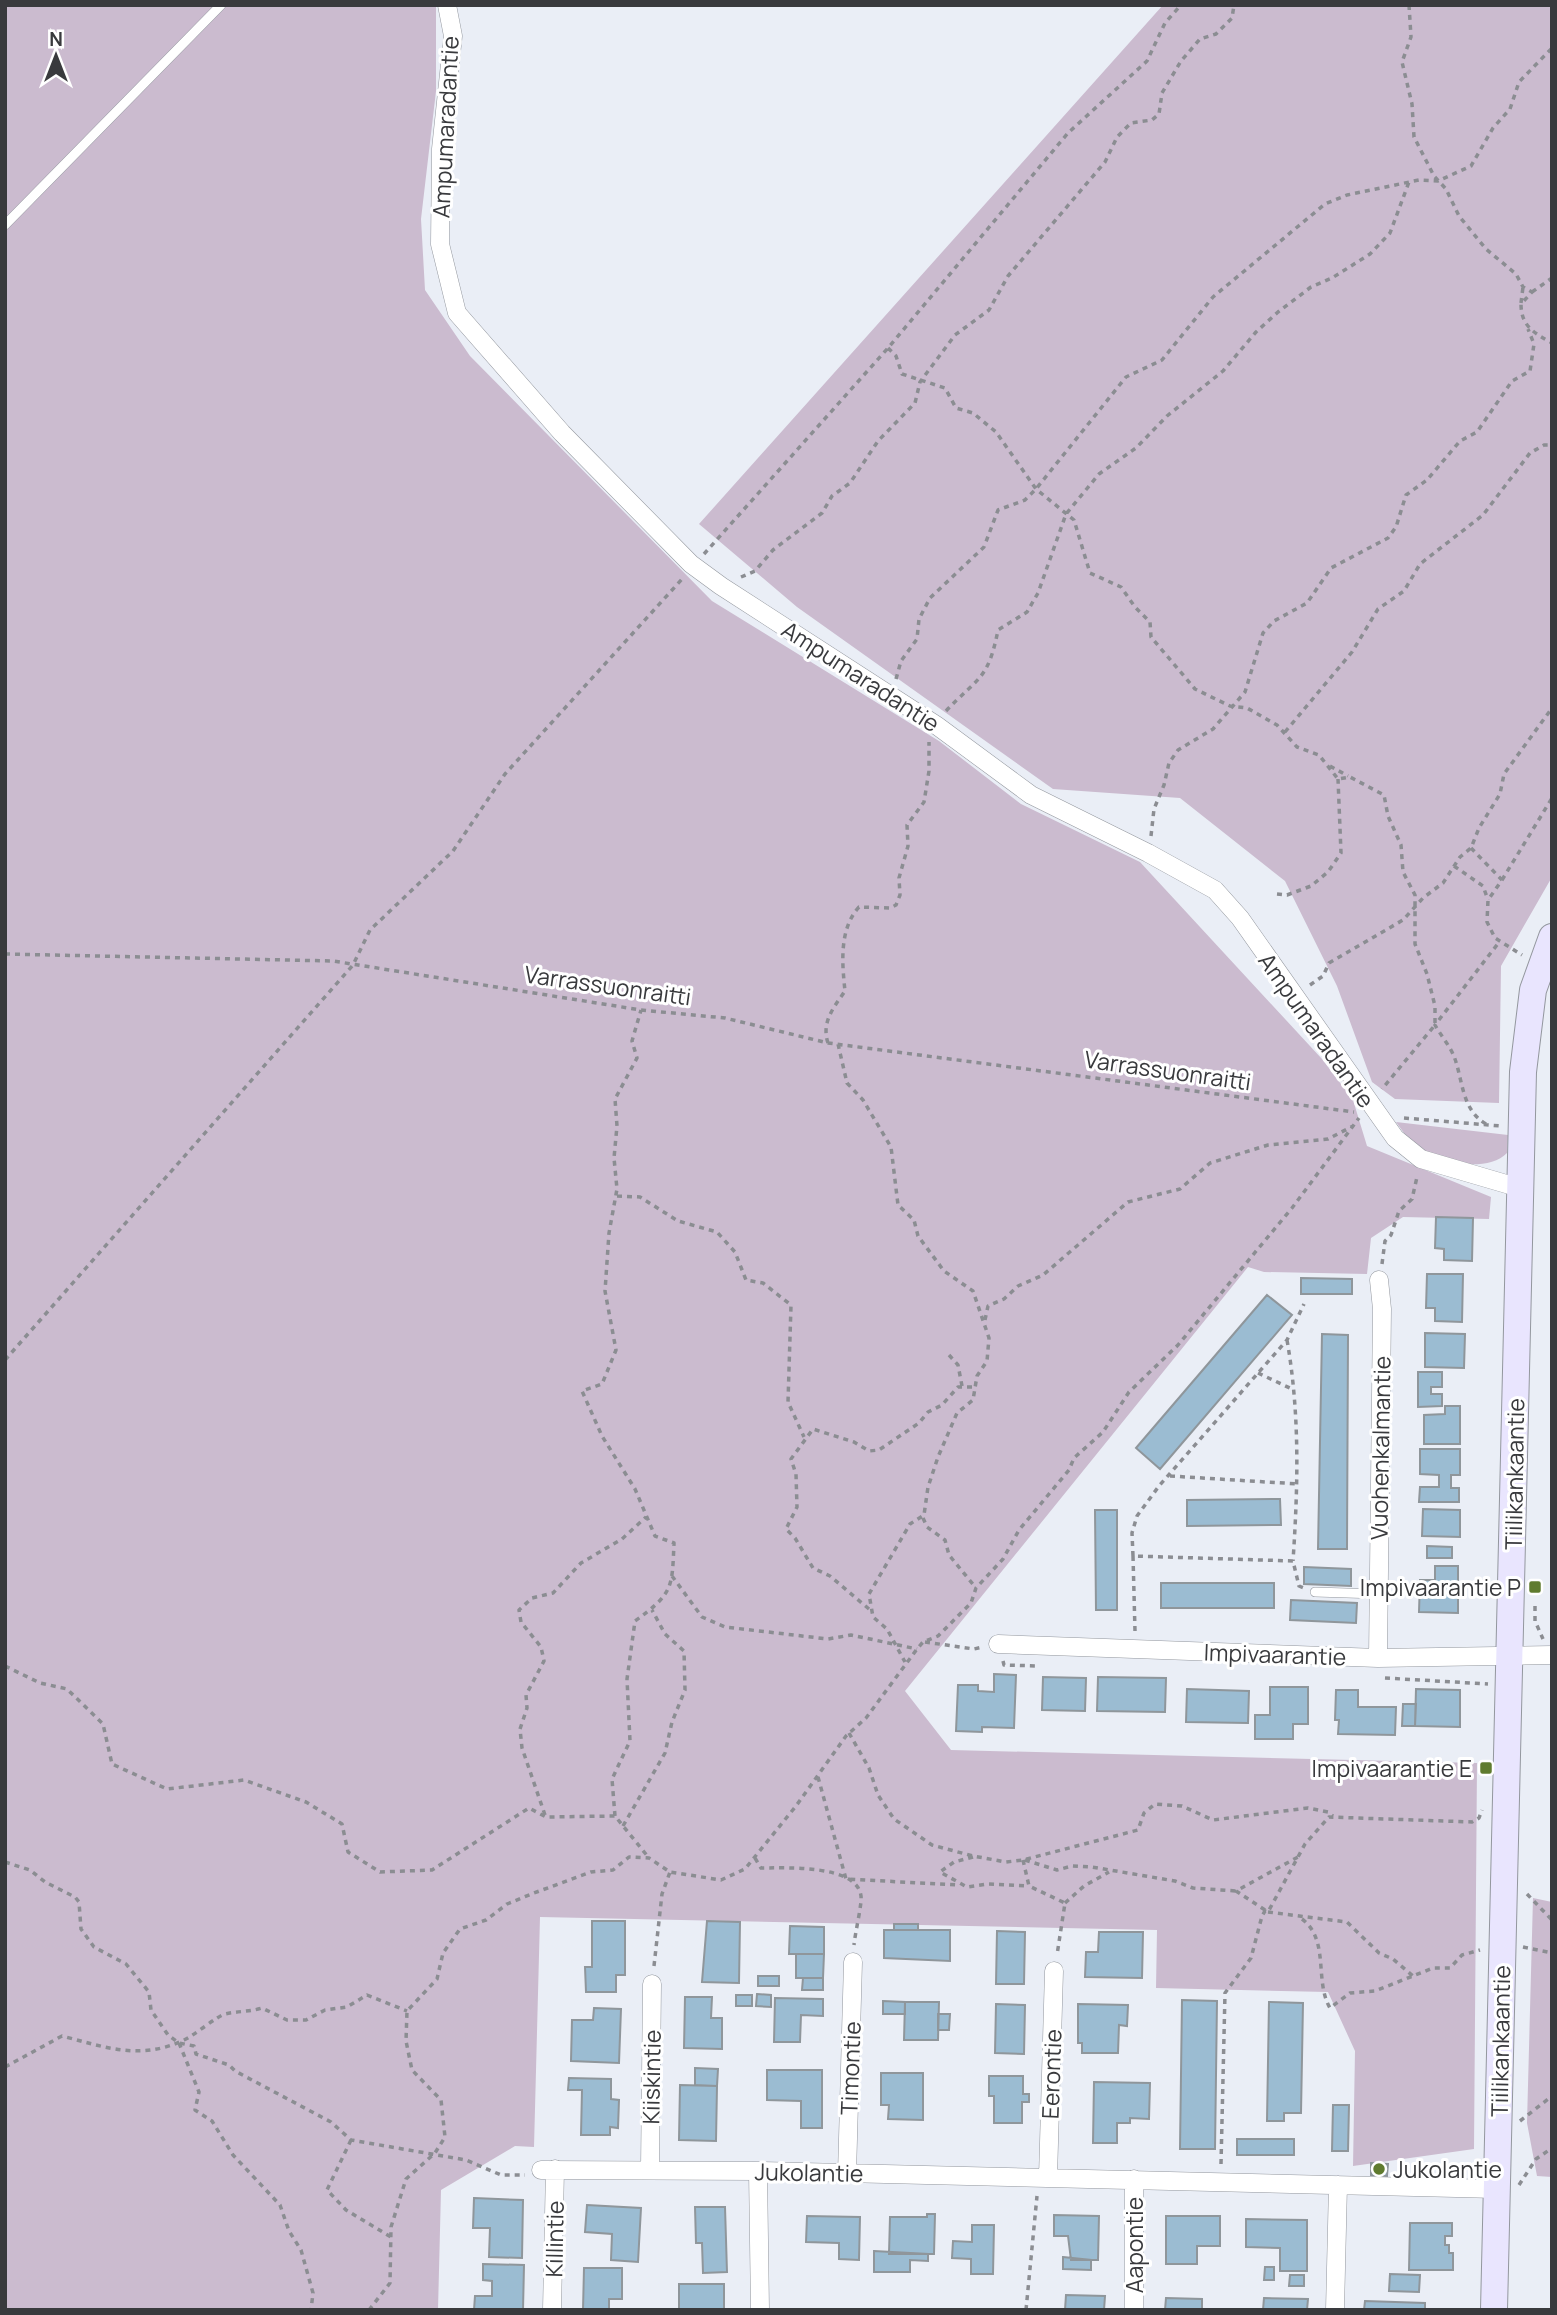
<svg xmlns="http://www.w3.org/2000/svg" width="1557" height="2315" font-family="Manrope,sans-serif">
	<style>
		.green { fill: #cbbbcf }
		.building { fill: #9bbcd2; stroke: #8f969b; stroke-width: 2 }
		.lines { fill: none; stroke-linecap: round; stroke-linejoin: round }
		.lane-casing { stroke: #93979e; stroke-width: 10 }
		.street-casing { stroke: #93979e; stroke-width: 19 }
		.secondary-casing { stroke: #93979e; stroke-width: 28 }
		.path { stroke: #8b8d92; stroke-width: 3.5; stroke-dasharray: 5 5; stroke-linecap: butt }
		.lane { stroke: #fff; stroke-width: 9 }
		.street { stroke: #fff; stroke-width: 18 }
		.secondary { stroke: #e9e5fe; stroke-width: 26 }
		.poi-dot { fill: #5f7b2f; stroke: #fff; stroke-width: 2.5 }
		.labels { text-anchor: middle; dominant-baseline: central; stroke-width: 6; stroke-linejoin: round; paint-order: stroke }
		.street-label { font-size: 23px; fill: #393a3d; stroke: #fff }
		.poi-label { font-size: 23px; fill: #393a3d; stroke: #fff; text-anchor: end }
	</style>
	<rect width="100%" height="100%" fill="#eaeef6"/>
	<path class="green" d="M5 5H436V91L421 219 425 290 470 356 712 601 939 741 1021 804 1140 862 1322 1059 1353 1100 1367 1146 1491 1197 1489 1219 1403 1217 1371 1238 1367 1274 1264 1272 1248 1267 905 1691 951 1750 1477 1763 1474 2149 1353 2166 1355 2051 1328 1992 1156 1988 1157 1930 540 1917 534 2147 515 2146 441 2190 438 2310H5Z
		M1163 5H1552V877L1501 966 1499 1103 1395 1099 1372 1082 1337 986 1285 881 1180 798 1053 789 797 607 699 524Z
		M1396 1122 1508 1135 1507 1153C1489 1172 1443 1164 1422 1152 1412 1146 1403 1131 1396 1122Z
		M1533 1898 1552 1902V2177L1537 2176 1527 2123Z"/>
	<path class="building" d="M1436 1217 1473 1218 1472 1261 1444 1260V1249L1435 1248Z
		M1427 1274H1463L1462 1322 1435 1321V1308H1426Z
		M1301 1278 1352 1279V1294H1301Z
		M1267 1295 1292 1315 1160 1469 1136 1448Z
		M1425 1333 1465 1334 1464 1368 1425 1367Z
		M1322 1334 1348 1335 1347 1549H1318Z
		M1418 1372H1442V1387H1431V1394H1442V1406L1418 1407Z
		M1445 1406H1460V1444H1424V1415L1445 1414Z
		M1420 1449H1460V1475H1451V1488H1459V1502H1419L1420 1487H1439V1475L1420 1474Z
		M1280 1499 1281 1525 1187 1526V1500Z
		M1423 1509 1460 1510V1537L1422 1536Z
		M1095 1510H1117V1610H1096Z
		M1427 1546 1452 1547V1558H1427Z
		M1435 1566H1458V1613L1419 1612 1420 1580H1435Z
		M1304 1567 1351 1569V1586L1304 1584Z
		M1161 1583H1274V1608H1161Z
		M1291 1600 1357 1603 1356 1623 1290 1620Z
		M994 1674 1016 1675 1014 1728 982 1727V1732L956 1731 958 1685H978V1691L994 1692Z
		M1043 1677 1086 1678 1085 1711 1042 1710Z
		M1098 1677 1166 1678 1165 1712 1097 1711Z
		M1270 1687H1308V1724H1293V1739H1255V1715H1270Z
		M1187 1689 1249 1691 1248 1723 1186 1722Z
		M1416 1689 1460 1690V1727L1415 1726Z
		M1336 1690H1358V1707H1396L1395 1735 1338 1734 1339 1720H1335Z
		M1403 1704H1416L1415 1726H1402Z
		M592 1921H625V1975H616V1992H586L585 1967H592Z
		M707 1921 740 1922 739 1983 702 1982Z
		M894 1924H918V1930H894Z
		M790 1926 824 1927V1954H789Z
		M884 1930H950V1961L884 1958Z
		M997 1931 1025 1932 1024 1984H996Z
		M1099 1932H1143L1142 1978 1085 1977 1086 1952H1098Z
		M796 1954H824L823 1978H796Z
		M758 1976H779V1986H758Z
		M803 1978H823V1990H802Z
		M757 1994 771 1995V2007L756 2006Z
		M736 1995H752V2006H736Z
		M685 1997H712L711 2018H722V2049L684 2048Z
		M775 1998 823 1999V2016L801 2015 800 2042H774Z
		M1182 2000 1217 2001 1215 2149H1180Z
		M883 2001 905 2002V2014H883Z
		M905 2002H939L938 2040H904Z
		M1269 2002 1303 2003 1301 2113H1284V2121H1267Z
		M996 2004 1025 2005 1024 2054 995 2053Z
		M1078 2004 1128 2005 1127 2026 1119 2025 1118 2053H1082V2043H1078Z
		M594 2008 621 2009 619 2063 571 2061 572 2020H593Z
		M938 2014H950L949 2030H938Z
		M695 2068 718 2069 717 2086 695 2085Z
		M767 2070H822V2128H801V2101L767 2100Z
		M881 2073H923V2120L888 2119 889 2105H881Z
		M989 2076H1023V2094H1029V2102H1022V2123H994V2096H989Z
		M569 2078 611 2079V2099L619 2100 618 2128 610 2127V2135H581L582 2090H568Z
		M1094 2082 1150 2083 1149 2119 1130 2118V2123H1117V2143H1093Z
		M680 2085 717 2086 716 2141 679 2140Z
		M1333 2105H1349L1348 2151H1332Z
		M1237 2139H1294V2155H1237Z
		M1371 2163 1388 2164 1387 2176 1371 2175Z
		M474 2198 523 2200 522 2258 489 2257 490 2228H473Z
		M587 2205 641 2208 638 2262 611 2260 612 2234 585 2232Z
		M695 2207H725L727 2272 703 2273 702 2243H696Z
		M927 2214H935L934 2254H889L890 2217H927Z
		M1054 2215 1099 2216 1098 2260H1071L1068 2236H1054Z
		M807 2216 860 2217 859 2260 839 2259V2243L806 2242Z
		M1166 2216H1220V2246H1197V2264H1166Z
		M1246 2219 1307 2220V2271H1280V2248L1246 2247Z
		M1410 2223H1452V2236H1445V2245H1449V2253H1453V2270H1409Z
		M972 2225H994L993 2274H971V2259L952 2258 953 2241 972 2242Z
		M874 2251 928 2254V2261L910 2260V2272H874Z
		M1063 2257 1091 2260V2270L1063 2269Z
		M483 2264 524 2265 523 2310H474L475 2296H492V2281L483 2280Z
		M1265 2267H1274V2280H1264Z
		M584 2268H622V2299H609V2310H583Z
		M1390 2274 1420 2275 1419 2292 1389 2291Z
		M1290 2275H1304V2286H1289Z
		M679 2284H724V2310H679Z
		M1066 2295 1105 2296 1104 2310H1065Z
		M1166 2298 1202 2299V2310H1165Z
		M1264 2298 1308 2299 1307 2310H1263Z
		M1365 2301 1425 2303V2310H1364Z"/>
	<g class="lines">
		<defs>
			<path id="lane" d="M5 225 221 5
				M1315 1592 1378 1594"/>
			<path id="street" d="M447 5 453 36 441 149 440 244 457 313 562 433 691 564 721 586 936 725 1031 795 1148 853 1215 890 1240 918 1395 1138 1421 1159 1520 1188
				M998 1644 1378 1658 1552 1655
				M1378 1658 1382 1309 1379 1280
				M650 2169 652 1984
				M541 2170 758 2171 1497 2189
				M758 2171 760 2310
				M847 2174 853 1962
				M1048 2177 1054 1971
				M552 2310 555 2169
				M1134 2310V2179
				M1335 2310 1338 2185"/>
			<path id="secondary" d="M1494 2310 1523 1072 1533 990 1552 937"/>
		</defs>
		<use href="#lane" class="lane-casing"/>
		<use href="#street" class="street-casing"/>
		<use href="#secondary" class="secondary-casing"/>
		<path class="path" d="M1409 5 1411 37 1402 62 1412 104 1414 137 1434 176 1446 189 1459 216 1486 249 1516 274 1523 287 1532 292 1521 304C1521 326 1534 333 1552 343
			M1532 292 1552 278
			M1521 303 1523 287
			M888 348 896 356 902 374 945 388 956 408 973 413 996 432 1036 489 1074 520 1090 573 1121 587 1135 607 1150 622 1151 637 1195 689 1230 706 1247 708 1277 725 1297 747 1319 755 1338 779 1350 777 1384 795 1388 816 1401 845 1403 872 1415 895V944L1427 974 1435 1006V1025L1382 1089
			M704 554 888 348 1068 133 1147 61 1165 23 1181 5
			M741 577 755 571 773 550 822 513 832 496 850 483 878 441 915 403 920 382 955 335 989 310 1008 276 1105 162 1117 137 1131 123 1152 120 1159 114 1162 93 1181 61 1200 39 1216 34 1232 18 1234 5
			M896 679 901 661 917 639 919 619 930 598 984 547 998 510 1025 500 1036 489 1126 377 1162 360 1213 297 1325 204 1347 195 1419 180 1438 181 1471 166 1493 128 1510 109 1519 82 1552 48
			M946 711C978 677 988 681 998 630L1027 612 1038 593 1066 514 1099 474 1136 448 1167 416 1223 371 1256 332 1278 312 1311 287 1332 278 1370 254 1390 233 1409 182
			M1285 732 1352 652 1378 609 1404 591 1420 564 1483 515 1530 453 1544 445H1552
			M1330 766 1348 776
			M1151 836 1154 809 1164 785 1169 763 1178 750 1213 729 1245 692 1263 633 1274 621 1307 603 1331 568 1388 538 1396 527 1406 495 1427 480 1460 441 1477 432 1512 381 1530 371 1534 344 1528 329
			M1471 848 1502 880 1488 900 1487 922 1495 938 1522 955
			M1454 866 1483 886 1488 900
			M1502 880 1552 798
			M1277 894 1287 895 1311 886 1328 872 1341 853 1338 779
			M5 954 333 961 641 1010 725 1018 828 1043 1354 1112
			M1310 985 1323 976 1329 963 1403 920 1423 898 1443 883 1460 857 1471 848 1479 828 1500 794 1504 774 1552 708
			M828 1043C821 1022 834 1007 845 991 842 963 839 929 859 907L890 908 896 905 900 895 899 878 908 846 907 825 924 802 929 771V742
			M838 1044 847 1083 863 1100 891 1147 898 1205 914 1220 918 1236 944 1271 973 1291 989 1338 987 1361 977 1376 973 1400 957 1413 938 1457 928 1487 924 1515 910 1524 869 1594 873 1617 887 1629 905 1662
			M1404 1118 1501 1126
			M1486 1124C1462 1110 1463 1082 1455 1059 1451 1047 1441 1036 1435 1025L1500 941
			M617 1196 640 1197 678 1221 717 1232 735 1252 746 1280 763 1283 791 1305 788 1402 804 1437
			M1382 1264 1385 1241 1391 1235 1399 1211 1412 1199 1417 1177
			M985 1320 988 1306 1004 1299 1018 1286 1043 1275 1128 1202 1180 1189 1210 1163 1268 1145 1328 1139 1353 1126
			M1287 1340C1300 1414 1298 1486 1293 1561
			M949 1355 958 1365 962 1386
			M5 1360 353 965 370 930 453 851 505 774 683 578
			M1258 1373 1294 1390
			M1170 1476 1299 1484
			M923 1518 927 1527 945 1540 949 1555 976 1588
			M1133 1556 1132 1533 1137 1516 1159 1486 1287 1340 1304 1304
			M672 1576 702 1617 725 1627 828 1639 851 1635 917 1649
			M1535 1606V1621L1543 1639
			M869 1609 830 1576 813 1568 795 1538 786 1529 797 1507 796 1474 791 1459 813 1429 854 1442 869 1451 879 1450 919 1423 928 1412 942 1405 958 1387H974
			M1135 1631 1133 1556 1293 1561 1299 1586 1304 1588
			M925 1642 974 1649 983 1647
			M1003 1661 1004 1665 1038 1666
			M5 1666 40 1683 67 1689 103 1724 112 1764 167 1789 244 1780 306 1802 342 1824 348 1852 380 1872 432 1870 529 1808 546 1817 615 1816 649 1858
			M1385 1678 1488 1684
			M849 1733 869 1768 878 1795 894 1819 932 1845 973 1856 1006 1862 1023 1860 1138 1830 1144 1813 1155 1804 1182 1806 1213 1820 1308 1808 1328 1812 1333 1816
			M818 1777 846 1879 958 1885
			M545 1815 522 1748 520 1729 527 1708 526 1695 544 1661 541 1647 521 1622 519 1610 532 1598 553 1593 581 1563 622 1539 646 1517
			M615 1816 612 1779 630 1741 627 1679 635 1621C674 1593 672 1587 674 1543L655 1536 635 1489 602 1436 582 1391 602 1384 616 1350 605 1291 609 1233 617 1189 614 1158 617 1126 615 1099 637 1058 632 1041 641 1010
			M623 1826 665 1753 672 1722 685 1690 684 1651 665 1634 652 1610
			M973 1857 954 1862 940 1872 967 1887 987 1884 1029 1886
			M755 1858 761 1868C785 1868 857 1864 861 1896 862 1905 855 1933 854 1945
			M1023 1860 1029 1886 1065 1903 1057 1955
			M1025 1860 1057 1870 1072 1866 1092 1867 1175 1881 1193 1888 1236 1891
			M5 1862 30 1870 45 1882 75 1897 79 1902 81 1929 94 1947 126 1964 149 1992 151 2010 168 2035 179 2043 194 2046 196 2054 229 2065 235 2071 331 2122 351 2140 466 2160 501 2175H525
			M1527 1894 1552 1920
			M1065 1903 1084 1886 1109 1872
			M1265 1910 1236 1891 1298 1857
			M1268 1912 1347 1922 1379 1953 1393 1959 1413 1976
			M1302 1919C1330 1940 1314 1981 1330 2008L1350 1993 1375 1991 1433 1968H1450L1462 1955 1480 1950
			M1523 1947 1552 1953
			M654 1966 662 1894 670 1872
			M179 2043 199 2092 195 2110 212 2121 233 2155 280 2205 289 2231 301 2250 313 2293 311 2310
			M5 2067 62 2036C105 2047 140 2061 184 2040 195 2035 217 2016 225 2014 238 2011 249 2012 262 2008L287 2020H306L325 2010 347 2007 367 1995 407 2011
			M1520 2121 1552 2096
			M351 2140 327 2190 346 2210 391 2237
			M1221 2164 1225 1993 1251 1958 1262 1916 1265 1911 1268 1912 1305 1844 1329 1817 1472 1822 1479 1818 1482 1810
			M1519 2185 1536 2159 1552 2148
			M369 2310 390 2283 391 2227 406 2179 435 2153 445 2137 441 2100 412 2070 406 2041 407 2011 437 1979 443 1953 460 1929 486 1920 507 1904 534 1893 591 1872 613 1870 629 1857 649 1858 670 1872 721 1880 745 1869 796 1806 846 1736 866 1718 917 1649 923 1642 938 1636 971 1603 976 1588 1003 1559 1019 1530 1069 1470 1074 1458 1103 1432 1129 1392 1178 1345 1292 1208 1359 1118
			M1026 2310 1037 2196"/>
		<use href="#lane" class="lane"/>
		<use href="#street" class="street"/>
		<use href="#secondary" class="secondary"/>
	</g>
	<g class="poi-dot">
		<rect x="1528" y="1580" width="14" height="14" rx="3.5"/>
		<rect x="1479" y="1761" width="14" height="14" rx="3.5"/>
		<circle cx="1379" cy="2169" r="7"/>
	</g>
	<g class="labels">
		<g class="street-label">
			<text transform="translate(445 127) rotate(-87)">Ampumaradantie</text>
			<text transform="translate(861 676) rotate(33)">Ampumaradantie</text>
			<text transform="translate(608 985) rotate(8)">Varrassuonraitti</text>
			<text transform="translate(1317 1030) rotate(55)">Ampumaradantie</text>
			<text transform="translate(1168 1070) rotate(8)">Varrassuonraitti</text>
			<text transform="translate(1380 1448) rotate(-89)">Vuohenkalmantie</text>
			<text transform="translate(1514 1474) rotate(-89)">Tiilikankaantie</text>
			<text transform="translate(1275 1654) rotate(2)">Impivaarantie</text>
			<text transform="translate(1500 2041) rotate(-89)">Tiilikankaantie</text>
			<text transform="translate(850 2068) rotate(-88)">Timontie</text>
			<text transform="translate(1051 2074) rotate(-88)">Eerontie</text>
			<text transform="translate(651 2077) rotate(-89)">Kiiskintie</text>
			<text transform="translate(809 2172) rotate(1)">Jukolantie</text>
			<text transform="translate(554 2239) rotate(-89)">Killintie</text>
			<text transform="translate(1134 2245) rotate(-90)">Aapontie</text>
		</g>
		<g class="poi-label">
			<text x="1521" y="1587">Impivaarantie P</text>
			<text x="1472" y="1768">Impivaarantie E</text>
			<text x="1393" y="2169" text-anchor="start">Jukolantie</text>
		</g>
	</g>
	<rect width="1557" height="2315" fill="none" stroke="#393a3d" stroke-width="14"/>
	<g transform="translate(56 56)" stroke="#ffffff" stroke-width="5" paint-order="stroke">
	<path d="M0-5L12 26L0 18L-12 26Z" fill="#393a3d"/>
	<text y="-10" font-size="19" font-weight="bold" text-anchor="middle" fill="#393a3d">N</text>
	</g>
</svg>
